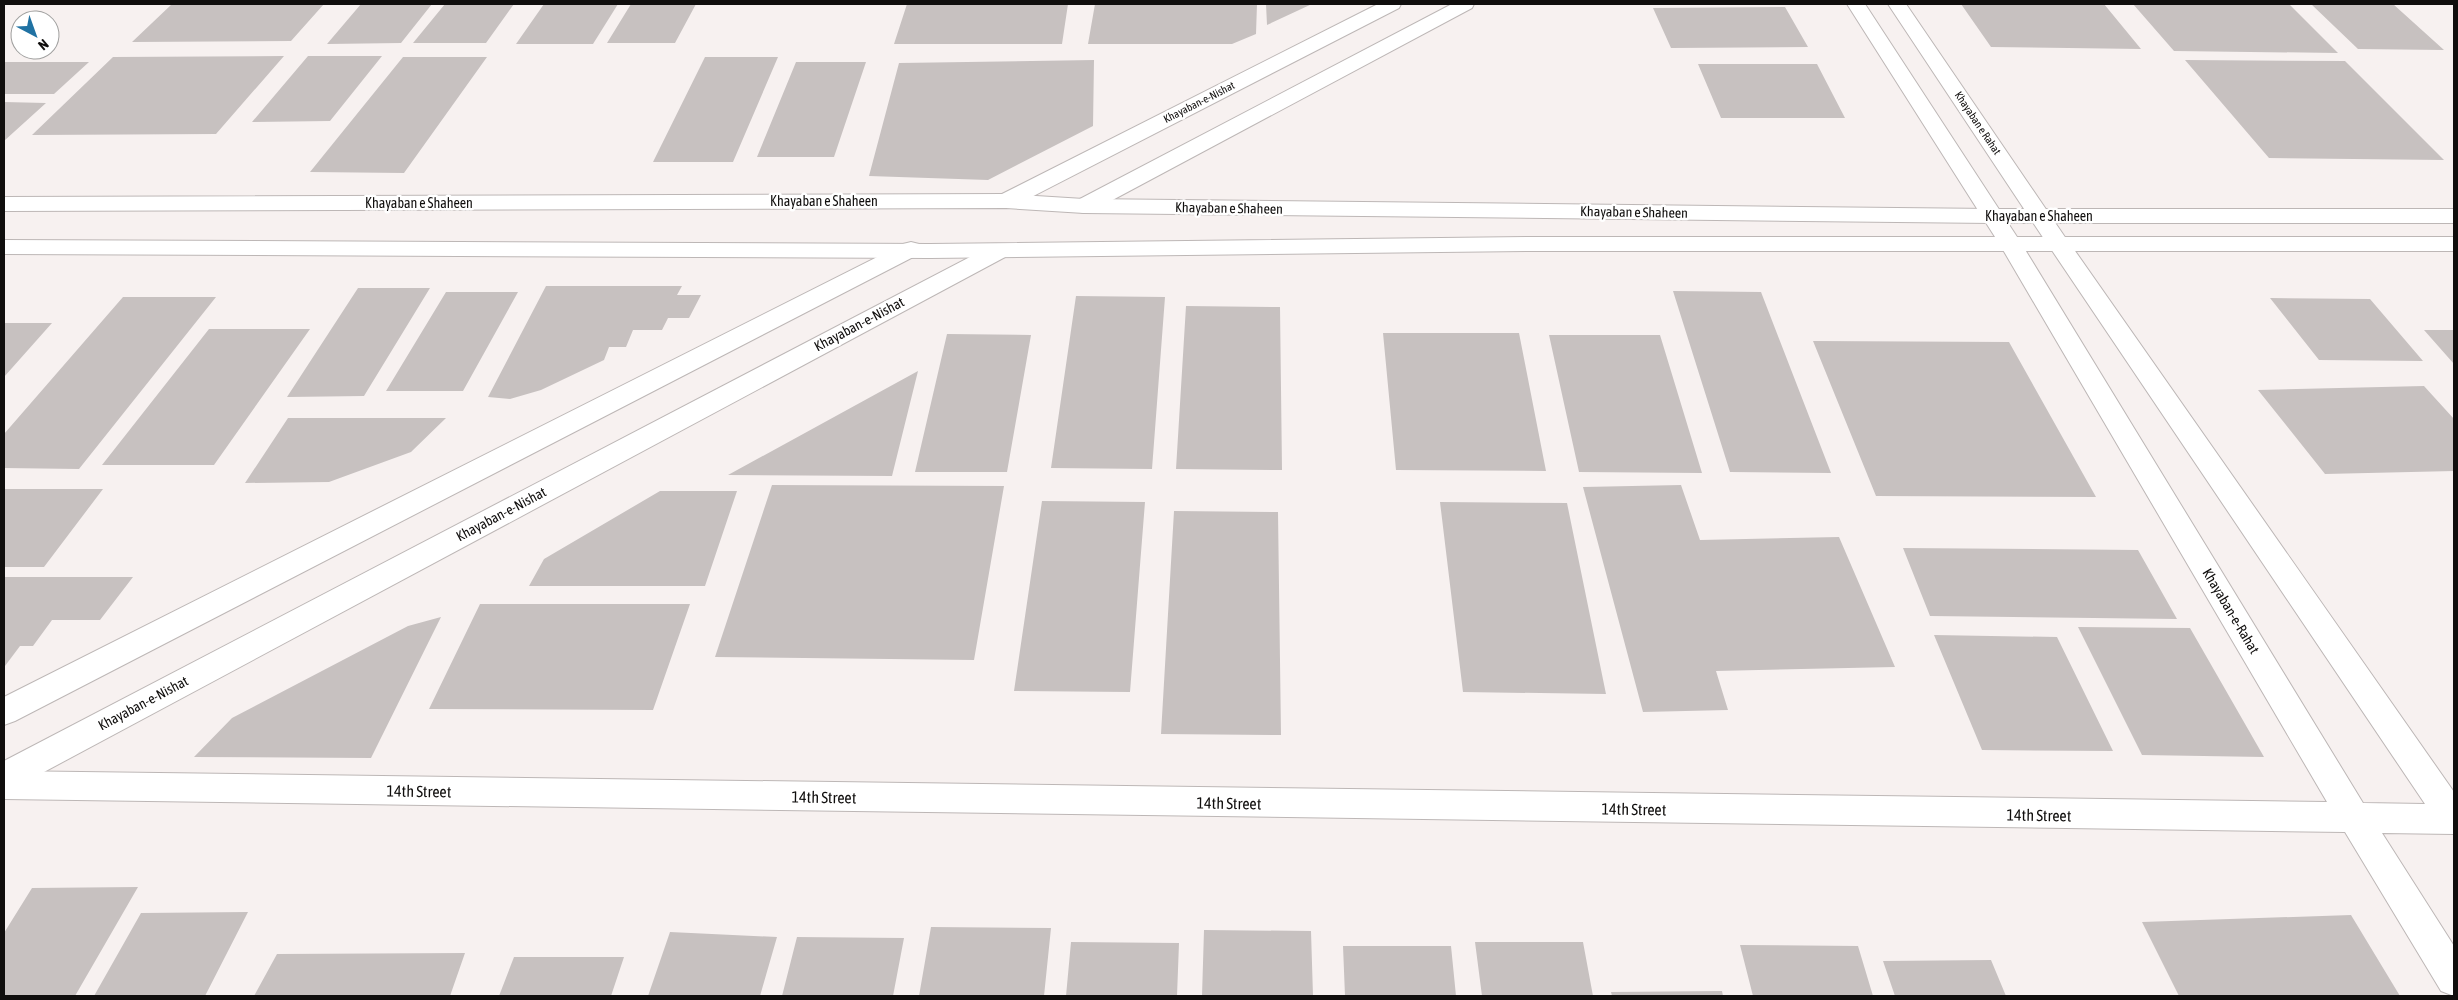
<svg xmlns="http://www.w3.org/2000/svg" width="2458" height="1000" font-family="'Asap Condensed',sans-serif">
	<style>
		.building { fill: #c7c1c0 }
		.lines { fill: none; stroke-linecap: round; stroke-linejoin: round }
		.minor-casing { stroke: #bdb7b6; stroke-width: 2 }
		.tertiary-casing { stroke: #bdb7b6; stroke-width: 2 }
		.secondary-casing { stroke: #bdb7b6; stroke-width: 2 }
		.minor { fill: #fff; fill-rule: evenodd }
		.tertiary { fill: #fff; fill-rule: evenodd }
		.secondary { fill: #fff; fill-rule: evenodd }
		.labels { text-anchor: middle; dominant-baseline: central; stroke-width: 5; stroke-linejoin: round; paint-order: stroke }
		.far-street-label { font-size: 11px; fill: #100e0d; stroke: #fff }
		.street-label { font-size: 14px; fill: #100e0d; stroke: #fff }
		.near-street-label { font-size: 16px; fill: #100e0d; stroke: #fff }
	</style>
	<rect width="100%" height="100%" fill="#f7f1f0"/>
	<path class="building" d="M172 4H324L291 41 132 42Z
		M361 4H432L401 43 327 44Z
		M445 4H514L486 43H413Z
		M544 4H618L593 44H516Z
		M631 4H696L675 43H607Z
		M907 4H1068L1062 44H894Z
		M1095 4H1257L1256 34 1232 44H1088Z
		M1266 4H1312L1267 25Z
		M1961 4H2104L2141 49 1991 47Z
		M2133 4H2289L2338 53 2174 51Z
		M2311 4H2393L2444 50 2358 49Z
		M1785 7 1808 47 1671 48 1653 8Z
		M284 56 216 134 32 135 113 57Z
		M308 56H382L330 121 252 122Z
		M403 57H487L404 173 310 172Z
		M705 57H778L733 162H653Z
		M1094 60 1093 126 988 180 869 176 899 63Z
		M2185 60 2345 61 2444 160 2269 158Z
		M4 62H89L54 94H4Z
		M796 62H866L834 157H757Z
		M1698 64H1817L1845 118H1721Z
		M4 102 46 103 4 141Z
		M546 286H682L677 295H701L689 318H668L662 330H633L626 347H609L604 360 541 390 510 399 488 397Z
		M358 288H430L364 396 287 397Z
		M1673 291 1761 292 1831 473 1730 472Z
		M446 292H518L463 391H386Z
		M1076 296 1165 297 1152 469 1051 468Z
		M123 297H216L79 469 4 468V434Z
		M2270 298 2370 299 2423 361 2319 360Z
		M1186 306 1280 307 1282 470 1176 469Z
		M4 323H52L4 377Z
		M209 329H310L214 465H102Z
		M2424 330H2454V364Z
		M1383 333H1519L1546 471 1396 470Z
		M947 334 1031 335 1007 472H915Z
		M1549 335H1660L1702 473 1579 472Z
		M1813 341 2009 342 2096 497 1876 496Z
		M918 371 892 476 728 475Z
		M2424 386 2454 419V471L2325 474 2258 390Z
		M288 418H446L411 452 329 482 245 483Z
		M772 485 1004 486 974 660 715 657Z
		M1681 485 1700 540 1839 537 1895 667 1716 671 1728 710 1643 712 1583 487Z
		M4 489H103L44 567H4Z
		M660 491H737L705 586H529L544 559Z
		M1042 501 1145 502 1130 692 1014 691Z
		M1440 502 1567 503 1606 694 1463 692Z
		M1174 511 1278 512 1281 735 1161 734Z
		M1903 548 2138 550 2177 619 1930 616Z
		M4 577H133L100 620H52L33 646H20L5 666Z
		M480 604H690L653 710 429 709Z
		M441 617 371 758 194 757 232 718 408 626Z
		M2078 627 2190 628 2264 757 2142 755Z
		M1934 635 2057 637 2113 751 1982 750Z
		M138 887 75 996H4V933L32 888Z
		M248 912 205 996H94L141 913Z
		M2351 915 2400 996H2179L2142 922Z
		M931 927 1051 928 1044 996H919Z
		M1204 930 1311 931 1313 996H1202Z
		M670 932 777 937 760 996H648Z
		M797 937 904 938 893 996H782Z
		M1071 942 1179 943 1177 996H1066Z
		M1475 942H1583L1593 996H1482Z
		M1740 945 1858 946 1873 996H1753Z
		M1343 946H1451L1456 996H1345Z
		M465 953 450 996H254L277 954Z
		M514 957H624L611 996H499Z
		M1991 960 2006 996H1895L1883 961Z
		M1722 991 1723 996H1612L1611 992Z"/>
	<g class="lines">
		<defs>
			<path id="minor" d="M2010 236 2018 238 2021 243 2363 803 2425 804 2047 243 2050 238 2058 236 2066 238 2454 792V834L2382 833 2454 946V996L2441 991 2345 832 4 799V771L2327 802 1999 243 2002 238Z"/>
			<path id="tertiary" d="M1378 4H1401L1399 8 1014 206 1006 208 998 206 995 201 998 196Z
				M1452 4H1474L1472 8 1092 211 1084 213 1076 211 1073 206 1076 201Z
				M1847 4H1865L2021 243 2018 248 2010 250 2002 248Z
				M1888 4H1906L2069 243 2066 248 2058 250 2050 248Z
				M911 242 919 244 922 249 919 254 15 721 4 725V697L903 244Z
				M999 244 1007 246 1010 251 1007 256 16 787 4 791V761L991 246Z"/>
			<path id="secondary" d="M1006 194 1084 199 1992 209H2454V223H1992L1084 213 1006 208 4 211V197Z
				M1531 237H2454V251H1531L930 258 4 254V240L930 244Z"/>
		</defs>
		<use href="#minor" class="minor-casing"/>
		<use href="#tertiary" class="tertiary-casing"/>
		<use href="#secondary" class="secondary-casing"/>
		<use href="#minor" class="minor"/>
		<use href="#tertiary" class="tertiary"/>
		<use href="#secondary" class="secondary"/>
	</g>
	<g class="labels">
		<g class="far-street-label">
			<text transform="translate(1199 102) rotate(-27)">Khayaban-e-Nishat</text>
			<text transform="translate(1978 123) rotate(56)">Khayaban e Rahat</text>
		</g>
		<g class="street-label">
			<text x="824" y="201">Khayaban e Shaheen</text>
			<text x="419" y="203">Khayaban e Shaheen</text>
			<text transform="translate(1229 208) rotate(1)">Khayaban e Shaheen</text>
			<text transform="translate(1634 212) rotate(1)">Khayaban e Shaheen</text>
			<text x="2039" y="216">Khayaban e Shaheen</text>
			<text transform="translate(859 324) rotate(-28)">Khayaban-e-Nishat</text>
			<text transform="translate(501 514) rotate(-28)">Khayaban-e-Nishat</text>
			<text transform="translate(2231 611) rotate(59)">Khayaban-e-Rahat</text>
			<text transform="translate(143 703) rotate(-28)">Khayaban-e-Nishat</text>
		</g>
		<g class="near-street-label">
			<text transform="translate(419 791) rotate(1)">14th Street</text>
			<text transform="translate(824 797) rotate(1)">14th Street</text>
			<text transform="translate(1229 803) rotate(1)">14th Street</text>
			<text transform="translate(1634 809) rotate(1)">14th Street</text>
			<text transform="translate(2039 815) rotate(1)">14th Street</text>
		</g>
	</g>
	<rect width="2458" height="1000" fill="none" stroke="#100e0d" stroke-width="10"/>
	<g transform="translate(35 35) rotate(139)"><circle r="24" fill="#ffffff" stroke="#9f9f9e"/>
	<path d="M0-4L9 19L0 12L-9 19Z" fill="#2072a3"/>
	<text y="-8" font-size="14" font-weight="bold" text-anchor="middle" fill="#100e0d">N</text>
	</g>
</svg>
